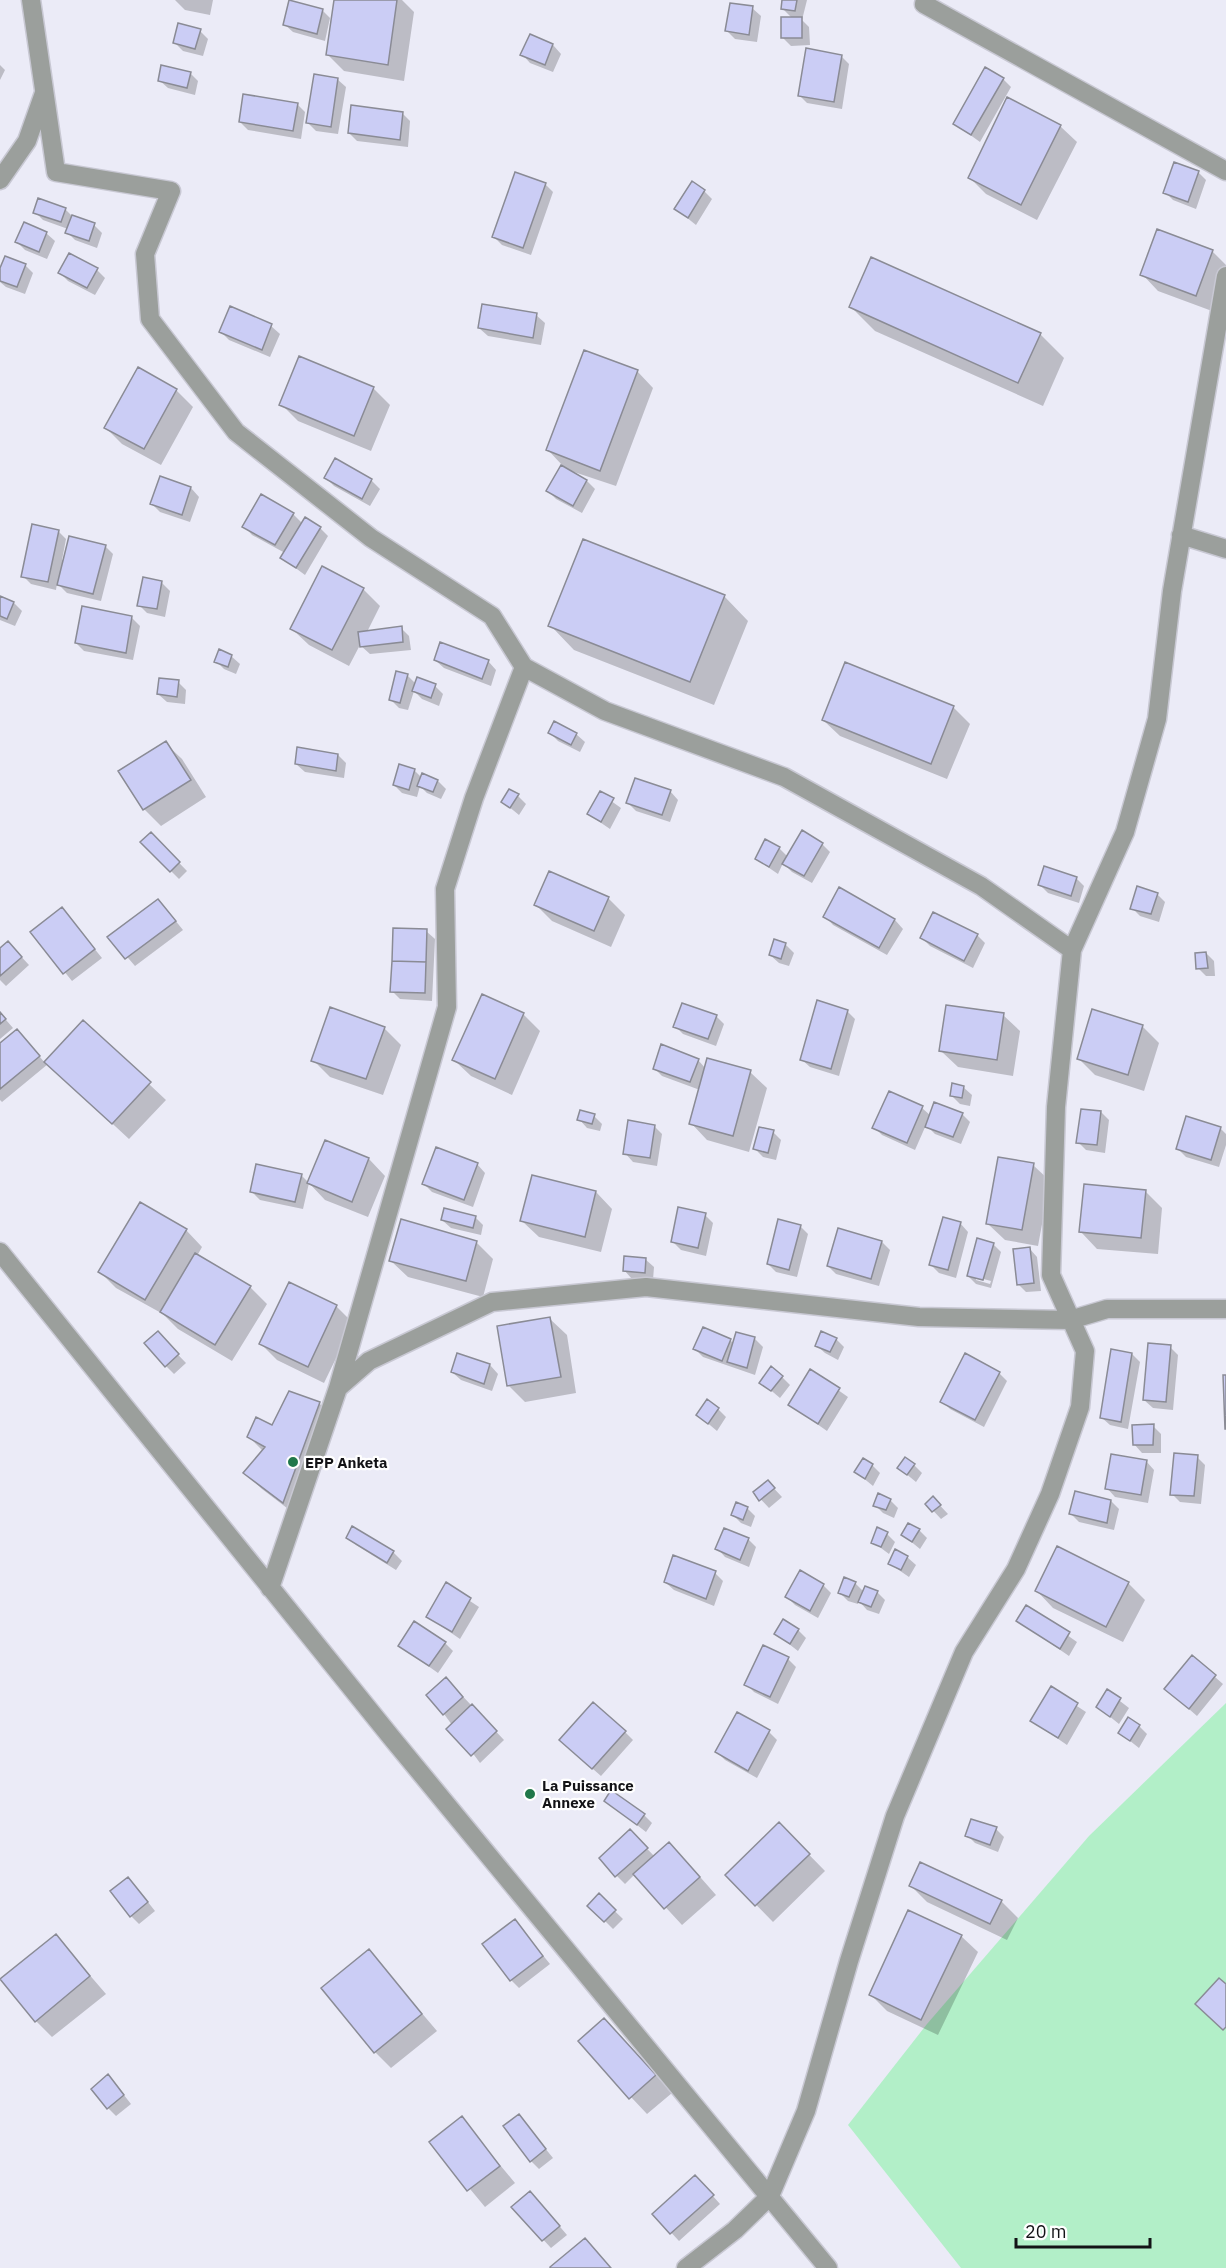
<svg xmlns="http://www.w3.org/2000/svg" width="1226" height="2268" font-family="'IBM Plex Sans',sans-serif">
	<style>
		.green { fill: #b2efc8 }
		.shadow { fill: #0003; fill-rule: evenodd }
		.building { fill: #cbcdf5; stroke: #8a8b95; stroke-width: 1.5 }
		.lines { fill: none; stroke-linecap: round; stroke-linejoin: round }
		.minor-casing { stroke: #c8c8d3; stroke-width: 21 }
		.minor { stroke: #9b9f9c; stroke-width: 18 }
		.poi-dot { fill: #20774a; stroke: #fff; stroke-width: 2 }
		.labels { text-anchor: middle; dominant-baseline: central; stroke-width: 4.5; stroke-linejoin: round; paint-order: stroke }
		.poi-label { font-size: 15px; font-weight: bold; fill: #131316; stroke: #fff; text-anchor: start }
	</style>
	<rect width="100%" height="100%" fill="#ebebf7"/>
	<path class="green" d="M1226 1703V2268H961L848 2125 927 2024 1089 1836Z"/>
	<path class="shadow" d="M175 0H213L210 15 185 10Z
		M336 0H402L414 12 404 81 344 71 327 54Z
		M784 0H807L802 20 809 27 810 45 791 46 783 38 793 19 782 8Z
		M752 8 761 16 757 42 735 39 727 31Z
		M322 10 330 18 325 41 293 32 284 24Z
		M200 31 208 39 203 56 183 51 175 43Z
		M530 36 553 45 561 54 553 72 530 63 522 54Z
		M841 56 849 64 842 109 807 103 799 95Z
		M0 65 5 70 0 80Z
		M190 73 198 81 195 95 168 88 159 80Z
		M337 79 346 87 338 134 316 131 308 123Z
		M1003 79 1011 87 980 142 955 124Z
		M297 104 305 112 301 139 248 130 240 122Z
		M402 113 410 121 408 147 357 141 349 133Z
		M1060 126 1077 142 1037 220 986 194 969 177Z
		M1198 172 1206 180 1196 209 1173 200 1165 192Z
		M545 184 553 192 531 255 502 245 494 237Z
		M704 191 712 199 696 225 676 209Z
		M65 209 73 217 94 225 102 233 97 248 75 240 67 232 68 229 43 220 35 212Z
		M46 233 55 241 47 259 25 250 17 242Z
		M1212 251 1226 265V274L1212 311 1158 291 1142 274Z
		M25 265 33 273 25 294 6 287 0 282V273Z
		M97 270 105 278 95 295 68 281 60 273Z
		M851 307 1040 334 1064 358 1043 406 875 331Z
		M230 308 271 326 280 334 270 357 229 340 221 332Z
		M536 315 545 323 541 345 488 336 479 328Z
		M139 369 176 390 193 407 161 465 122 444 106 428Z
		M637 371 653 388 616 486 565 469 587 481 595 489 582 513 556 499 548 491 562 465 548 450Z
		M373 388 390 405 371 451 298 421 281 404Z
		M335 460 371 480 380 489 370 506 334 486 326 478Z
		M161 478 191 488 199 497 190 522 160 512 151 503Z
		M293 514 303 524 320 528 328 536 305 575 282 558 285 553 252 535 244 526Z
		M58 531 66 539 62 560 105 546 113 554 101 601 67 593 57 583 56 590 31 584 23 576Z
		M323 568 364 590 380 606 367 632 401 628 409 636 411 650 370 654 360 645 349 666 309 645 292 629Z
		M162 583 170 591 165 617 147 613 139 605Z
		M724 596 748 621 714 705 574 650 550 625Z
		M0 597 14 603 22 611 15 626 0 620Z
		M132 618 140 626 133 660 84 651 76 643Z
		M231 656 240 664 236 674 224 669 216 661Z
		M435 660 488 661 496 670 491 686 444 668Z
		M407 675 416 684 435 686 443 694 439 706 422 699 414 691 408 710 399 708 391 700Z
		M178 682 186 690 185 704 167 702 158 694Z
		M953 707 970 724 947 779 840 736 823 720Z
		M550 733 576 734 585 742 580 752 558 741Z
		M165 743 182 759 206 797 161 826 144 809 120 771Z
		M338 755 346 763 344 778 305 772 296 764Z
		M414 770 422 778 423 775 438 781 446 789 441 799 427 793 420 786 417 797 402 793 394 785Z
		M670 791 678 800 670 822 636 811 628 803Z
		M600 793 621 808 610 829 588 814Z
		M518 796 526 804 519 815 503 802Z
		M151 834 187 871 179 879 142 842Z
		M822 844 830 852 812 883 792 872 783 863 778 874 756 859 779 848 788 857Z
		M1076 878 1084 886 1079 903 1048 893 1040 885Z
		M840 890 895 920 903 929 887 955 833 925 825 916Z
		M1157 894 1165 902 1159 922 1140 916 1132 908Z
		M608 898 625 915 611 947 552 921 536 905Z
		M62 909 102 958 72 981 32 932Z
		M166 909 183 930 135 966 110 937Z
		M426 931 435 939 432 1001 400 999 392 991Z
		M977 935 985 943 973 968 930 946 922 938Z
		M775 941 786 945 794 953 789 966 779 963 770 955Z
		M0 950 16 951 29 965 6 986 0 980Z
		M1206 953 1214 961 1215 976H1206L1198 968Z
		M847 1011 855 1019 839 1076 810 1067 801 1059Z
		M1093 1011 1143 1027 1159 1043 1144 1091 1095 1075 1078 1058Z
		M0 1013 13 1028 0 1039Z
		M523 1014 540 1031 512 1095 471 1076 454 1060Z
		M1003 1015 1020 1031 1013 1076 958 1067 941 1051Z
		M716 1016 724 1024 716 1046 683 1034 675 1026Z
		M83 1022 166 1100 129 1139 48 1064 2 1102 0 1100V1045L25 1039 45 1063Z
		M384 1028 401 1045 383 1095 330 1077 313 1060Z
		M698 1060 706 1069 750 1072 767 1088 749 1152 707 1140 691 1123 700 1090 662 1076 654 1068Z
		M963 1087 972 1095 970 1106 960 1104 951 1095Z
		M922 1108 931 1116 962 1114 970 1122 961 1144 935 1134 926 1125 915 1150 882 1135 874 1127Z
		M1101 1112 1109 1120 1105 1153 1086 1150 1078 1142Z
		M594 1116 602 1124 600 1131 587 1128 579 1119Z
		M654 1126 662 1134 657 1166 633 1162 625 1153Z
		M1220 1128 1226 1134V1145L1219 1167 1186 1157 1178 1149Z
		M773 1132 781 1140 776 1160 763 1157 755 1149Z
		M369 1159 385 1176 368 1217 325 1200 309 1183 303 1209 260 1200 252 1192 301 1175 309 1183Z
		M477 1164 485 1173 473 1207 432 1192 424 1184Z
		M1033 1165 1050 1181 1038 1246 1005 1240 988 1224Z
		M1145 1191 1162 1208 1158 1254 1097 1249 1081 1232Z
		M596 1192 612 1209 601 1252 539 1237 522 1221Z
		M705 1215 713 1223 706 1256 681 1250 673 1242Z
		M475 1217 483 1225 481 1235 451 1228 442 1220Z
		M960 1223 968 1232 956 1278 939 1273 931 1265Z
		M800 1226 808 1234 797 1277 776 1272 768 1264Z
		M186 1230 202 1247 197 1256 250 1287 267 1304 232 1361 178 1329 163 1314 116 1288 100 1272Z
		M839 1230 882 1242 890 1250 879 1286 836 1274 828 1266Z
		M476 1242 493 1259 483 1297 408 1277 391 1261Z
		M993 1244 1001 1252 991 1288 976 1284 968 1276ZM976 1277 991 1281 990 1284 976 1280Z
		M1029 1248 1037 1257 1041 1291 1026 1292 1018 1284Z
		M645 1259 654 1267 653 1280 632 1279 624 1270Z
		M336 1306 353 1323 324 1383 277 1360 261 1344Z
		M550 1319 567 1335 576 1393 525 1402 508 1385Z
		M157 1333 186 1363 174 1374 166 1366Z
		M737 1334 755 1339 763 1347 755 1375 703 1357 695 1349 730 1340 734 1344Z
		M836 1339 844 1347 838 1360 825 1353 816 1345Z
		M1170 1347 1178 1355 1173 1410 1153 1408 1144 1400Z
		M1132 1354 1140 1362 1128 1429 1110 1425 1101 1417Z
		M458 1355 490 1365 498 1374 492 1391 461 1380 452 1372Z
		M811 1371 848 1397 827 1431 790 1405Z
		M999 1373 1007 1381 984 1427 950 1409 942 1401Z
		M782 1377 790 1385 780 1398 761 1382Z
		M319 1403 336 1420 300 1518 262 1489 245 1473 263 1451 249 1437Z
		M718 1409 726 1417 717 1431 698 1415Z
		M1153 1426 1161 1434V1453H1142L1134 1444Z
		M1197 1457 1205 1465 1201 1504 1180 1502 1172 1494Z
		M1146 1461 1154 1470 1148 1503 1115 1497 1107 1488Z
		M872 1465 880 1473 873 1486 856 1472Z
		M914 1465 922 1473 916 1482 899 1468Z
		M768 1482 782 1497 769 1508 755 1493Z
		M933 1498 948 1514 941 1519 927 1504Z
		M890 1500 898 1508 894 1518 883 1513 875 1505Z
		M1111 1501 1119 1509 1114 1530 1079 1522 1071 1514Z
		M747 1508 755 1516 751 1527 741 1523 733 1515Z
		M353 1528 393 1552 402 1561 396 1570 356 1545 348 1537Z
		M919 1530 927 1538 920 1549 903 1535Z
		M887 1534 895 1542 889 1554 873 1542Z
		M748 1539 756 1547 749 1567 725 1557 717 1548Z
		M907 1557 916 1565 909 1577 890 1564Z
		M715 1573 723 1581 714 1606 674 1590 665 1582Z
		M855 1583 864 1592H877L885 1600 879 1614 867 1610 859 1601 858 1604 848 1601 840 1593Z
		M1128 1583 1145 1600 1123 1642 1053 1608 1037 1591Z
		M446 1585 479 1607 460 1639 428 1617Z
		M823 1585 831 1593 818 1618 795 1605 787 1597Z
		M1027 1607 1077 1642 1069 1656 1018 1621Z
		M798 1630 806 1638 798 1651 776 1634Z
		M445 1643 453 1651 438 1673 400 1646Z
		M1192 1657 1223 1684 1197 1716 1166 1689Z
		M788 1659 796 1667 778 1704 754 1692 746 1684Z
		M454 1687 504 1740 480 1763 444 1714Z
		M1051 1689 1086 1712 1067 1745 1032 1721Z
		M1107 1691 1129 1708 1119 1724 1098 1707Z
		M737 1714 769 1732 777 1740 757 1778 725 1760 717 1752Z
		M1139 1726 1147 1734 1139 1748 1120 1733Z
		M625 1732 633 1740 601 1776 569 1748Z
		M606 1801 644 1815 652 1823 646 1832Z
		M779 1824 825 1871 773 1922 727 1875Z
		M996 1829 1004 1837 998 1852 975 1843 967 1835Z
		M630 1831 655 1857 686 1861 716 1895 682 1925 635 1874 625 1884 617 1876Z
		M910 1885 1001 1901 1018 1918 1007 1940 927 1902Z
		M136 1887 155 1911 139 1924 131 1916Z
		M599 1896 623 1919 613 1929 590 1906Z
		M515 1921 550 1964 519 1988 511 1980Z
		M56 1936 106 1994 52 2037 36 2021Z
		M961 1936 978 1952 938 2035 887 2011 870 1994Z
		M369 1951 437 2031 391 2068 375 2052Z
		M621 2037 672 2093 647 2114 631 2097Z
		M116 2085 131 2104 116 2116 108 2108Z
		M519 2116 553 2158 539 2169 531 2161Z
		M461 2118 515 2183 485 2207 431 2142Z
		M703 2185 720 2204 679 2241 654 2214Z
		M538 2201 567 2235 551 2248 513 2207Z"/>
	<path class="building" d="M289 0 323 9 317 34 283 25Z
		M334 0H397L388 65 326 55Z
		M782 0H797L795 11 781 9Z
		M730 3 753 6 749 35 725 31Z
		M781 17H802V38H781Z
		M178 23 201 29 195 49 173 43Z
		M530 34 553 44 545 65 520 55Z
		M806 48 842 55 834 102 798 96Z
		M161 65 191 72 187 88 158 81Z
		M985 67 1004 78 971 135 953 124Z
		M314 74 338 78 331 127 306 123Z
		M243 94 298 103 293 131 239 122Z
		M1007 97 1061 125 1021 205 968 178Z
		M351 105 403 112 400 140 348 133Z
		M1174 162 1199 171 1188 202 1163 193Z
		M515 172 546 183 523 248 492 237Z
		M692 181 705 190 688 218 674 209Z
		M38 198 66 208 61 222 33 213Z
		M72 215 95 223 89 241 65 233Z
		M24 222 47 232 39 252 15 242Z
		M1157 229 1213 250 1196 296 1140 275Z
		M69 253 98 268 87 288 58 273Z
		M5 256 26 264 17 287 0 281V268Z
		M871 257 1041 333 1018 383 849 307Z
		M482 304 537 313 533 338 478 328Z
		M230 306 272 324 262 350 219 332Z
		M584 350 638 370 600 471 546 450Z
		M299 356 374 387 354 436 279 405Z
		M138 367 177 389 144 449 104 428Z
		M335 458 372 479 362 499 324 478Z
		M561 465 587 480 573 506 546 491Z
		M160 476 191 487 182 515 150 504Z
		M261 494 294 513 275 545 242 527Z
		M305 517 321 527 296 568 280 558Z
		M32 524 59 530 48 582 21 577Z
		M69 536 106 545 93 594 57 585Z
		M583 539 725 595 690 682 548 626Z
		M322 566 364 588 332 650 290 629Z
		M143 577 162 581 157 609 137 606Z
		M0 596 14 602 7 619 0 616Z
		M82 606 132 616 126 653 75 643Z
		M402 626 403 642 360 647 358 632Z
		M440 642 489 660 482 679 434 660Z
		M219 649 232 655 228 667 214 662Z
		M845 662 954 706 931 764 822 720Z
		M396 671 408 674 400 703 389 700Z
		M417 677 436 684 431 698 412 691Z
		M159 678 179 680 177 697 157 694Z
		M554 721 577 733 571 745 548 733Z
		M166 741 191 780 143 810 118 771Z
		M297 747 338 754 336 771 295 764Z
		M399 764 415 769 409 790 393 785Z
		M422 773 438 780 433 792 417 786Z
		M635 778 671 790 662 815 626 803Z
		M509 789 519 794 510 808 501 802Z
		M600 791 614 798 601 822 587 814Z
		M802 830 823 843 804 876 782 864Z
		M151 832 180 862 170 872 140 842Z
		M765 839 780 847 769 867 755 859Z
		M1044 866 1077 877 1071 896 1038 885Z
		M549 871 609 897 594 931 534 905Z
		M1137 886 1158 893 1151 914 1130 909Z
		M839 887 895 919 879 948 823 917Z
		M158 899 176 921 125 959 107 937Z
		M62 907 95 949 63 974 30 932Z
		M933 912 978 934 964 961 920 938Z
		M393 928 427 929 426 962 392 961Z
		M774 939 786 943 781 959 769 955Z
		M8 941 22 957 0 976V948Z
		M1206 952 1208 968 1196 969 1195 953Z
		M392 961 426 962 425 993 390 992Z
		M482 994 524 1013 495 1079 452 1060Z
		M817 1000 848 1010 831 1069 800 1060Z
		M682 1003 717 1015 708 1039 673 1027Z
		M946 1005 1004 1013 997 1060 939 1051Z
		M330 1007 385 1027 366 1079 311 1061Z
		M1092 1009 1143 1025 1128 1075 1077 1059Z
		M0 1012 6 1019 0 1024Z
		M83 1020 151 1082 112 1124 44 1062Z
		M17 1029 40 1056 0 1089V1043Z
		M661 1044 699 1059 690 1082 653 1069Z
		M707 1058 751 1070 733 1136 689 1124Z
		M952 1083 964 1086 962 1098 950 1096Z
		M889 1091 923 1106 907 1143 872 1128Z
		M934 1102 963 1113 953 1137 925 1127Z
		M1081 1109 1101 1111 1097 1145 1076 1143Z
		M580 1110 595 1114 592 1124 577 1120Z
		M1186 1116 1221 1127 1211 1160 1176 1149Z
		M628 1120 655 1125 650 1158 623 1154Z
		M759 1127 774 1130 768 1153 753 1149Z
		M325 1140 369 1158 352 1202 307 1183Z
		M436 1147 478 1163 464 1200 422 1184Z
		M998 1157 1034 1163 1022 1230 986 1224Z
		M256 1164 302 1174 295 1202 250 1192Z
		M532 1175 596 1191 585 1237 520 1221Z
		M1084 1184 1146 1190 1141 1238 1079 1232Z
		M140 1202 187 1229 145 1300 98 1272Z
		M678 1207 706 1213 698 1248 671 1242Z
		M444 1208 476 1216 473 1228 441 1220Z
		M943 1217 961 1222 948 1270 929 1265Z
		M401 1219 477 1241 466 1281 389 1261Z
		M778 1219 801 1225 789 1270 767 1264Z
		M838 1228 882 1241 871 1279 827 1266Z
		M977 1238 994 1243 983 1280 967 1276Z
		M1030 1247 1034 1283 1017 1285 1013 1249Z
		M195 1253 251 1286 215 1345 160 1312Z
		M624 1256 646 1258 645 1273 623 1271Z
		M289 1282 337 1305 308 1367 259 1344Z
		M550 1317 561 1377 507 1386 497 1326Z
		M703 1327 731 1339 722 1361 693 1349Z
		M158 1331 179 1354 165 1367 144 1343Z
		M821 1331 837 1338 830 1352 815 1346Z
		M736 1332 755 1337 747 1368 727 1362Z
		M1148 1343 1171 1345 1166 1402 1143 1400Z
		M1111 1349 1132 1353 1121 1422 1100 1418Z
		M457 1353 490 1364 484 1384 451 1372Z
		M965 1353 1000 1372 975 1420 940 1402Z
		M771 1366 783 1376 771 1391 759 1383Z
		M810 1369 840 1388 818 1424 788 1405Z
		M1223 1375H1226V1429H1225Z
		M289 1391 320 1402 283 1503 243 1473 265 1447 247 1437 256 1417 272 1425Z
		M707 1399 719 1408 708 1424 696 1415Z
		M1154 1424 1153 1445H1133L1132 1425Z
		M1174 1453 1198 1455 1194 1496 1170 1495Z
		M1111 1454 1147 1460 1141 1495 1105 1489Z
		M905 1457 915 1464 907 1475 897 1468Z
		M863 1458 873 1464 865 1479 854 1472Z
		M768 1480 775 1488 759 1501 753 1492Z
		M1075 1491 1111 1500 1107 1523 1069 1514Z
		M878 1493 891 1499 886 1510 873 1506Z
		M933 1496 941 1505 932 1512 925 1504Z
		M736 1502 748 1507 743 1520 731 1515Z
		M908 1523 920 1529 912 1542 901 1535Z
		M352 1526 394 1551 387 1563 346 1538Z
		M877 1527 888 1532 881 1547 871 1543Z
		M724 1528 749 1538 740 1560 715 1549Z
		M1057 1546 1129 1582 1106 1627 1035 1591Z
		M895 1549 908 1556 901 1570 888 1564Z
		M673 1555 716 1571 706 1599 664 1582Z
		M800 1570 824 1584 810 1611 785 1597Z
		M844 1577 856 1582 849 1597 838 1593Z
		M446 1582 471 1598 452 1632 426 1617Z
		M865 1586 878 1591 871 1607 858 1602Z
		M1026 1605 1070 1632 1060 1649 1016 1621Z
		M783 1619 799 1629 790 1644 774 1634Z
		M414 1621 446 1642 429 1666 398 1646Z
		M763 1645 789 1657 770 1697 744 1685Z
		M1192 1655 1216 1675 1189 1709 1164 1689Z
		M446 1677 463 1697 443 1715 426 1695Z
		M1051 1686 1078 1703 1058 1738 1030 1721Z
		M1107 1689 1121 1698 1110 1717 1096 1707Z
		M593 1702 626 1731 592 1769 559 1740Z
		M472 1704 497 1731 471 1756 446 1729Z
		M737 1712 770 1730 748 1771 715 1752Z
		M1128 1717 1140 1725 1130 1741 1118 1733Z
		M611 1790 645 1814 637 1825 604 1801Z
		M971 1819 997 1827 990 1845 965 1836Z
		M779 1822 810 1854 755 1906 725 1875Z
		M630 1829 648 1848 615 1877 599 1858Z
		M669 1842 700 1877 664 1909 633 1874Z
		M920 1862 1002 1900 990 1924 909 1886Z
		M128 1877 148 1902 130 1917 110 1891Z
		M599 1893 616 1910 604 1922 587 1906Z
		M908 1910 962 1935 921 2020 869 1995Z
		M515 1919 543 1956 510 1981 482 1944Z
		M56 1934 90 1976 35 2022 0 1979Z
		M369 1949 422 2014 374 2053 321 1988Z
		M1219 1978 1226 1984V2027L1223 2030 1195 2004Z
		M604 2018 656 2075 629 2099 578 2041Z
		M108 2074 124 2095 107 2109 91 2089Z
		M519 2114 546 2149 530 2162 503 2126Z
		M462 2116 500 2166 467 2191 429 2142Z
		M695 2175 714 2195 670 2234 652 2214Z
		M530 2191 560 2226 542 2241 511 2207Z
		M585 2238 611 2268H550V2267Z"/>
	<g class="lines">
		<defs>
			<path id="minor" d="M31 0 56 172 171 191 145 254 150 319 236 432 371 538 492 616 524 667 605 711 784 777 981 886 1072 950 1125 832 1157 719 1172 591 1226 276
				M925 0 924 4 1226 171
				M0 180 27 141 44 93
				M1181 535 1226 549
				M0 1252 391 1737 828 2268
				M338 1388 369 1361 492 1302 646 1287 919 1317 1070 1320 1107 1309H1226
				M270 1588 338 1388 447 1007 445 889 474 798 524 667
				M686 2268 735 2230 770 2196 806 2111 849 1961 895 1816 964 1652 1016 1569 1050 1494 1080 1407 1085 1351 1051 1275 1056 1107 1072 950"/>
		</defs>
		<use href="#minor" class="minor-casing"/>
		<use href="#minor" class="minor"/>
	</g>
	<g class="poi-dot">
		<circle cx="293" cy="1462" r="6"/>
		<circle cx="530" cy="1794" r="6"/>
	</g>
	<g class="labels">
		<g class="poi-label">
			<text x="305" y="1462">EPP Anketa</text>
			<text x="542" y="1785">La Puissance<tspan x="542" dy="17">Annexe</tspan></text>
		</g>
	</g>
	<path d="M1016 2238v9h134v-9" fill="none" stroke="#131316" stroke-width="3"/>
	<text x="1025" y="2238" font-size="18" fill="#131316" stroke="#ffffff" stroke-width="4.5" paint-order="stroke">20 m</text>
</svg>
